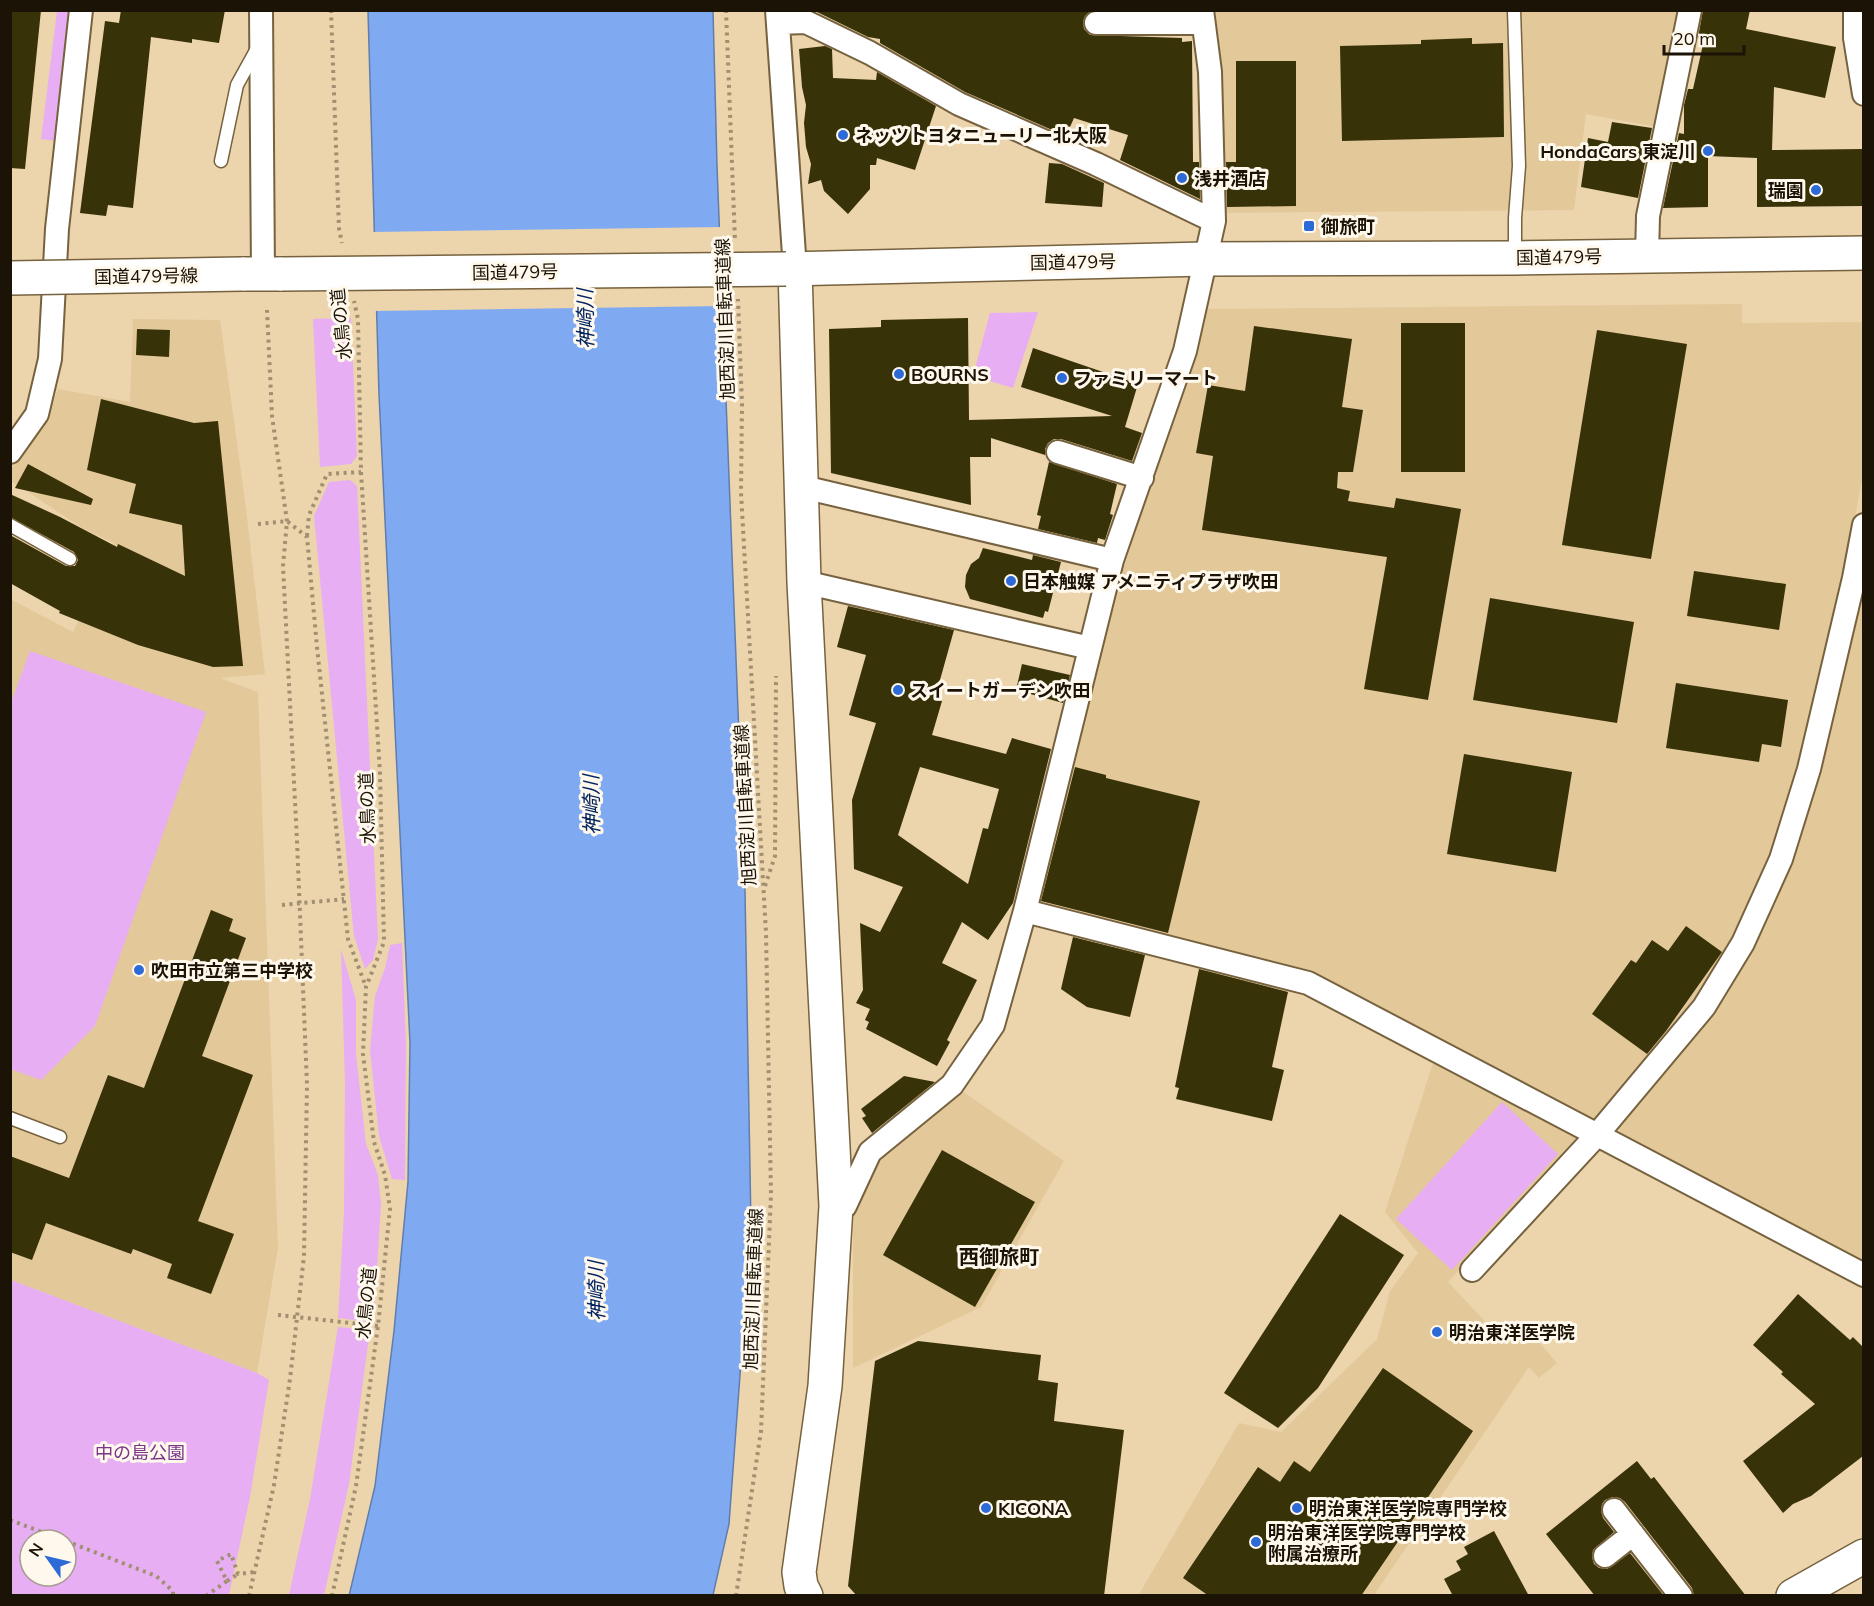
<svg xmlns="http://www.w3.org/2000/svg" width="1874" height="1606" font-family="Mulish,'Noto Sans JP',sans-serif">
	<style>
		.built { fill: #e3c89a }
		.green { fill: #e7aef3; fill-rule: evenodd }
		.water { fill: #7faaf2; stroke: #617dab; stroke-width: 1.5 }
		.pier { fill: #ecd4ad }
		.building { fill: #383209; fill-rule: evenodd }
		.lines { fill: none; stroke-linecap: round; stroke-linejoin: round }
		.lane-casing { stroke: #76623e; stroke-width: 15 }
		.street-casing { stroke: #76623e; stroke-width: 26 }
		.secondary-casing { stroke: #76623e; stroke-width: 36 }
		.highway-casing { stroke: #76623e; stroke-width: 36 }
		.path { stroke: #a18f71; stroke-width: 4; stroke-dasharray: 3 4.5; stroke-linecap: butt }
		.lane { stroke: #fff; stroke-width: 12 }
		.street { stroke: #fff; stroke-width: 22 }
		.secondary { stroke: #fff; stroke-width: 33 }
		.highway { stroke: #fff; stroke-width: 33 }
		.highway-bridge-casing { stroke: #76623e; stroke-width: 36; stroke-linecap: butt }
		.highway-bridge { stroke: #fff; stroke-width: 33 }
		.poi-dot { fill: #2c6ad7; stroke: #fff8ec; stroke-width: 2 }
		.labels { text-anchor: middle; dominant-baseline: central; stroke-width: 6; stroke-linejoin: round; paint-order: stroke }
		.poi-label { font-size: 18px; font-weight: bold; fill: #1b1305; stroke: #fff8ec; text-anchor: start }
		.street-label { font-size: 18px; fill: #1b1305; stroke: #fff8ec }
		.park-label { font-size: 18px; fill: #7a3688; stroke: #fff8ec }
		.water-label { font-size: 20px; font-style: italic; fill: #022462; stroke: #fff8ec }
		.neighbourhood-label { font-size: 20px; font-weight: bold; fill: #1b1305; stroke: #fff8ec }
	</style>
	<rect width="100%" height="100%" fill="#ecd4ad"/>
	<path class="built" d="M1210 11H1680L1657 127 1586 114 1574 210 1221 213Z
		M1742 304V323L1863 322V474L1844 576 1799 765 1772 855 1737 939 1697 1003 1601 1117 1586 1121 1308 970 1033 905 1121 562 1205 309Z
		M133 319 220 320 246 508 265 674 220 678 258 692 278 1248 257 1373 11 1280 10 599 73 632 114 543 84 529 11 481V469L46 420 58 389 130 402Z
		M1863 575V1264L1620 1132 1617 1123 1752 947Z
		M1435 1057 1581 1138 1448 1282 1501 1338 1525 1326 1557 1363 1539 1378 1529 1367 1374 1595 1138 1596 1239 1423 1281 1432 1377 1339 1390 1291 1418 1253 1385 1212Z
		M959 1089 1064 1161 981 1307 853 1368V1218L874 1165 887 1149Z"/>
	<path class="green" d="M57 11H73L57 141 41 139Z
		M1038 312 1013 388 973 376 990 313Z
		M351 318 357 456 351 464 320 467 313 319Z
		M350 480 357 486 378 939 373 960 365 969 354 936 314 516 329 482Z
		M30 651 206 712 95 1026 41 1080 10 1069V706Z
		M402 943 406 1043 405 1180 392 1179 379 1136 370 1050 375 996 385 968 390 945Z
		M341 949 356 1000V1054L366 1144 378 1175 381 1205 374 1315 370 1322 338 1318 344 1212 345 1083Z
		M1502 1102 1558 1154 1452 1270 1396 1219Z
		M11 1280 257 1373 269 1380 250 1497 229 1595H11ZM30 1540H66V1576H30Z
		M338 1327 370 1330 349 1484 324 1595H289L310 1499Z"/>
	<path class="water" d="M368 11H713L717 166 745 892 751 1226 729 1524 713 1595 349 1596 375 1486 394 1331 408 1182 410 1043 379 394Z"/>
	<path class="pier" d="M722 227 725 306 373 311 370 232Z"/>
	<path class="building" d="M10 10H41L25 169 10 168Z
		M121 10H225L219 43 192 39V43L151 37 133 208 108 205 106 216 80 213 105 21 119 23Z
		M813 10H1092L1085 16 1083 22 1084 29 1090 35 1182 38V42L1192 41 1193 162H1199L1200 199 1120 160 1128 135 1074 118 1066 136 965 92 880 43V39L868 37Z
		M1703 10H1750L1746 29 1836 47 1825 98 1774 87 1772 150 1863 149V206L1757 207V158L1708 156V207L1663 208 1679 133 1684 134V105L1688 89H1693L1704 40 1698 38Z
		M1472 38V44L1503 43 1504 137 1342 141 1340 46 1421 44V40Z
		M825 46 832 49 833 78 876 80 877 72 936 106 915 170 877 158 876 165H870V189L848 214 824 191 821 180 808 184 811 164 806 147 804 123 806 105 802 87 799 49Z
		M1236 61H1296V206L1227 207 1226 162H1236Z
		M1612 122 1652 128 1638 198 1581 187 1588 138 1608 142Z
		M1049 163 1062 164 1104 183 1102 207 1045 203Z
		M968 318 969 420 1112 416 1021 387 1033 348 1138 384 1125 427 1142 433 1132 461 1061 439H1054L1048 443 1045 449V455L991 438V457H970L971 505 831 473 829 329 881 327V320Z
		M1401 323H1465V472H1401Z
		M1254 326 1352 339 1342 407 1363 410 1353 472H1338L1337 488 1350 491 1348 501 1394 508 1396 498 1461 509 1428 700 1364 689 1387 557 1202 530 1213 456 1196 453 1208 385 1245 391Z
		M137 329 170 330 169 357 136 355Z
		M1597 330 1687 344 1651 559 1562 545Z
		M101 399 194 423 218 421 243 666 213 667 138 645 59 613 60 611 10 583V535L66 566H75L78 560 74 552 10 517V494L60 517 117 547 118 544 185 576 182 525 129 513 136 484 87 470Z
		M1049 462 1117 484 1110 514 1113 515 1105 540 1098 538 1097 543 1038 529 1041 516 1037 515Z
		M28 464 93 499 91 505 15 488Z
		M983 548 1032 560 1033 555 1061 562 1048 612 1045 611 1043 618 970 599 965 587 966 575 971 564 979 558Z
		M1694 571 1786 584 1779 630 1687 616Z
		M1490 598 1634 622 1617 723 1473 700Z
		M848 606 954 630 940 680H942L937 700 942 701 932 735 1006 754 1012 738 1051 749 1013 903 988 940 962 922 942 963 977 980 947 1040 950 1042 937 1066 866 1029 869 1022 865 1020 870 1009 856 1003 863 990 860 923 880 932 903 887 854 869 852 800 876 723 849 715 866 655 837 647ZM920 767 999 789 988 829 983 828 968 884 898 835Z
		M1022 664 1070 675 1063 703 1016 690Z
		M1676 683 1788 700 1781 747 1762 744 1759 762 1666 748Z
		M1464 754 1572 772 1556 872 1447 854Z
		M1075 767 1106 775V778L1200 801 1168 933 1041 901Z
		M211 910 233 919 229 931 246 938 202 1056 253 1075 198 1221 234 1234 211 1294 167 1278 172 1264 133 1249 131 1254 46 1223 32 1260 10 1252V1156L69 1178 108 1075 144 1088Z
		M1686 926 1722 952 1666 1031 1647 1054 1592 1014 1631 960 1636 963 1652 940 1668 951Z
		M1073 937 1145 955 1130 1017 1087 1007 1061 989Z
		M1199 969 1288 992 1272 1067 1284 1070 1272 1121 1176 1099 1179 1088 1175 1087Z
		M904 1076 935 1082 872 1133 862 1118 866 1116 861 1109Z
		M942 1150 1035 1202 975 1307 883 1255Z
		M1340 1214 1404 1255 1318 1388 1278 1428 1224 1393Z
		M1798 1294 1850 1340 1853 1337 1863 1347V1456L1811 1496 1793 1504 1783 1513 1743 1461 1815 1404 1781 1374 1783 1372 1753 1345Z
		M918 1341 1041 1355 1038 1380 1058 1383 1054 1421 1124 1430 1104 1596H857L848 1586 875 1361Z
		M1383 1368 1473 1431 1361 1596H1209L1183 1578 1258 1467 1280 1482 1294 1461 1310 1472Z
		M1637 1461 1651 1479 1654 1477 1746 1596H1694L1692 1588 1625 1502 1620 1498 1613 1497 1605 1500 1602 1504 1601 1511 1603 1518 1614 1532 1593 1550 1592 1557 1594 1564 1599 1568 1607 1569 1630 1553 1664 1596H1595L1546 1534Z
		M1494 1531 1529 1596H1453L1444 1579 1461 1570 1456 1561 1468 1554 1464 1547Z"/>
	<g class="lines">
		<defs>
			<path id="lane" d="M1514 10 1519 166 1515 218V257
				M221 161 237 85 258 47
				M10 525 70 559
				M10 1118 60 1137"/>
			<path id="street" d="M261 10 263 274
				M777 10 795 269
				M1855 10V38L1864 94
				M778 23 806 22 870 53 959 104 1096 164 1214 221
				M1096 23H1202
				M1647 256 1648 216 1690 10
				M10 452 37 414 50 359 57 229 81 10
				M1058 452 1142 478
				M803 487 1112 560
				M804 582 1090 648
				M1025 911 1308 983 1864 1275
				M836 1206H845L870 1152 952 1085 993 1025 1025 911 1112 560 1185 351 1214 221 1210 72 1202 10
				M1472 1270 1596 1136 1704 1007 1743 943 1781 859 1809 769 1854 578 1864 525
				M1614 1510 1681 1596
				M1605 1556 1633 1534"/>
			<path id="secondary" d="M795 269 804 582 836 1206 825 1386 799 1572 801 1586 806 1596
				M1793 1596 1864 1556"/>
			<path id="highway" d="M786 269 1205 259 1515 258 1864 253
				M242 274H282"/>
		</defs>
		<use href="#lane" class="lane-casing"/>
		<use href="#street" class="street-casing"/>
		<use href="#secondary" class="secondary-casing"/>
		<use href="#highway" class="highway-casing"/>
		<path class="path" d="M331 10 339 229 342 243
			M726 10 735 241
			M258 524 287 521 307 537 317 647 348 939 366 987
			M307 536 309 515 327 474 361 472
			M765 886 775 856 776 676
			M282 905 344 899
			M278 1315 378 1326
			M10 1520 63 1540
			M66 1541 156 1576 173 1591V1596
			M227 1581 238 1574
			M206 1596 227 1581 217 1561 231 1554 238 1574 255 1572
			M249 1596 274 1485 290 1379 304 1256 307 1085 297 841 283 566 287 521 272 416 267 310
			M332 1596 356 1486 378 1326 390 1209 385 1175 374 1142 363 1054 366 987 384 942 380 773 361 472 358 319 354 301
			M736 1596 761 1431 771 1194 766 933 741 493 742 404 738 299"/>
		<use href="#lane" class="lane"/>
		<use href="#street" class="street"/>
		<use href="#secondary" class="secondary"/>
		<use href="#highway" class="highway"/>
		<defs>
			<path id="highway-bridge" d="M282 274 786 269
				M10 278 242 274"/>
		</defs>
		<use href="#highway-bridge" class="highway-bridge-casing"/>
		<use href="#highway-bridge" class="highway-bridge"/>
	</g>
	<g class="poi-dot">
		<circle cx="843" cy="135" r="6"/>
		<circle cx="1708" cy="151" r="6"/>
		<circle cx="1182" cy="178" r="6"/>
		<circle cx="1816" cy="190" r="6"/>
		<rect x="1303" y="220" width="12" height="12" rx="3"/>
		<circle cx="899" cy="374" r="6"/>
		<circle cx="1062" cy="378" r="6"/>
		<circle cx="1011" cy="581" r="6"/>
		<circle cx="898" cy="690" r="6"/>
		<circle cx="139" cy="970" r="6"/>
		<circle cx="1437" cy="1332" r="6"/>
		<circle cx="986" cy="1508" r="6"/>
		<circle cx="1297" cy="1508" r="6"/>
		<circle cx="1256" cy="1542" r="6"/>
	</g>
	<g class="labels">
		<g class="poi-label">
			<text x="855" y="135">ネッツトヨタニューリー北大阪</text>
			<text x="1696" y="151" text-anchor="end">HondaCars 東淀川</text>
			<text x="1194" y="178">浅井酒店</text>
			<text x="1804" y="190" text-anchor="end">瑞園</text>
			<text x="1321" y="226">御旅町</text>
			<text x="911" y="374">BOURNS</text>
			<text x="1074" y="378">ファミリーマート</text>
			<text x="1023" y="581">日本触媒 アメニティプラザ吹田</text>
			<text x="910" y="690">スイートガーデン吹田</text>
			<text x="151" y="970">吹田市立第三中学校</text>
			<text x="1449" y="1332">明治東洋医学院</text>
			<text x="998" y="1508">KICONA</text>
			<text x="1309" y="1508">明治東洋医学院専門学校</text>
			<text x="1268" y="1532">明治東洋医学院専門学校<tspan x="1268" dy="21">附属治療所</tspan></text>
		</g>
		<g class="street-label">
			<text transform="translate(1559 257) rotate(-1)">国道479号</text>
			<text transform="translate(1073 262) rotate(-1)">国道479号</text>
			<text transform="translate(515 272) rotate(-1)">国道479号</text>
			<text transform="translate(146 276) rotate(-1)">国道479号線</text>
			<text transform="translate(725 319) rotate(-92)">旭西淀川自転車道線</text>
			<text transform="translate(341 324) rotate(-96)">水鳥の道</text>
			<text transform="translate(745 805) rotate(-93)">旭西淀川自転車道線</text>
			<text transform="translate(367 808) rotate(-92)">水鳥の道</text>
			<text transform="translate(753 1289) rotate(-88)">旭西淀川自転車道線</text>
			<text transform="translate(366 1303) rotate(-84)">水鳥の道</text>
		</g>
		<g class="park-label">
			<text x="140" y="1452">中の島公園</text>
		</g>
		<g class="water-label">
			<text transform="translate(585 319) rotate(-91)">神崎川</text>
			<text transform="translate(591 805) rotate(-91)">神崎川</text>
			<text transform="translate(596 1291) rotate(-91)">神崎川</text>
		</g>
		<g class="neighbourhood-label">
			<text x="999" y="1256">西御旅町</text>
		</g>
	</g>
	<rect width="1874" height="1606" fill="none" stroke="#1b1305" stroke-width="24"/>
	<g transform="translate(48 1558) rotate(304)"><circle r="28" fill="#fff8ec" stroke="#a49c90" stroke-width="1.5"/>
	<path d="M0-4.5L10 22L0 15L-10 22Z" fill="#2c6ad7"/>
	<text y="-9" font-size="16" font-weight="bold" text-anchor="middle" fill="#1b1305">N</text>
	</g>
	<path d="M1664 45v9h80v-9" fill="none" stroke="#1b1305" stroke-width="3"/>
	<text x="1673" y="45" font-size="18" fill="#1b1305" stroke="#fff8ec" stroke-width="4.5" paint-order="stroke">20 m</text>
</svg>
